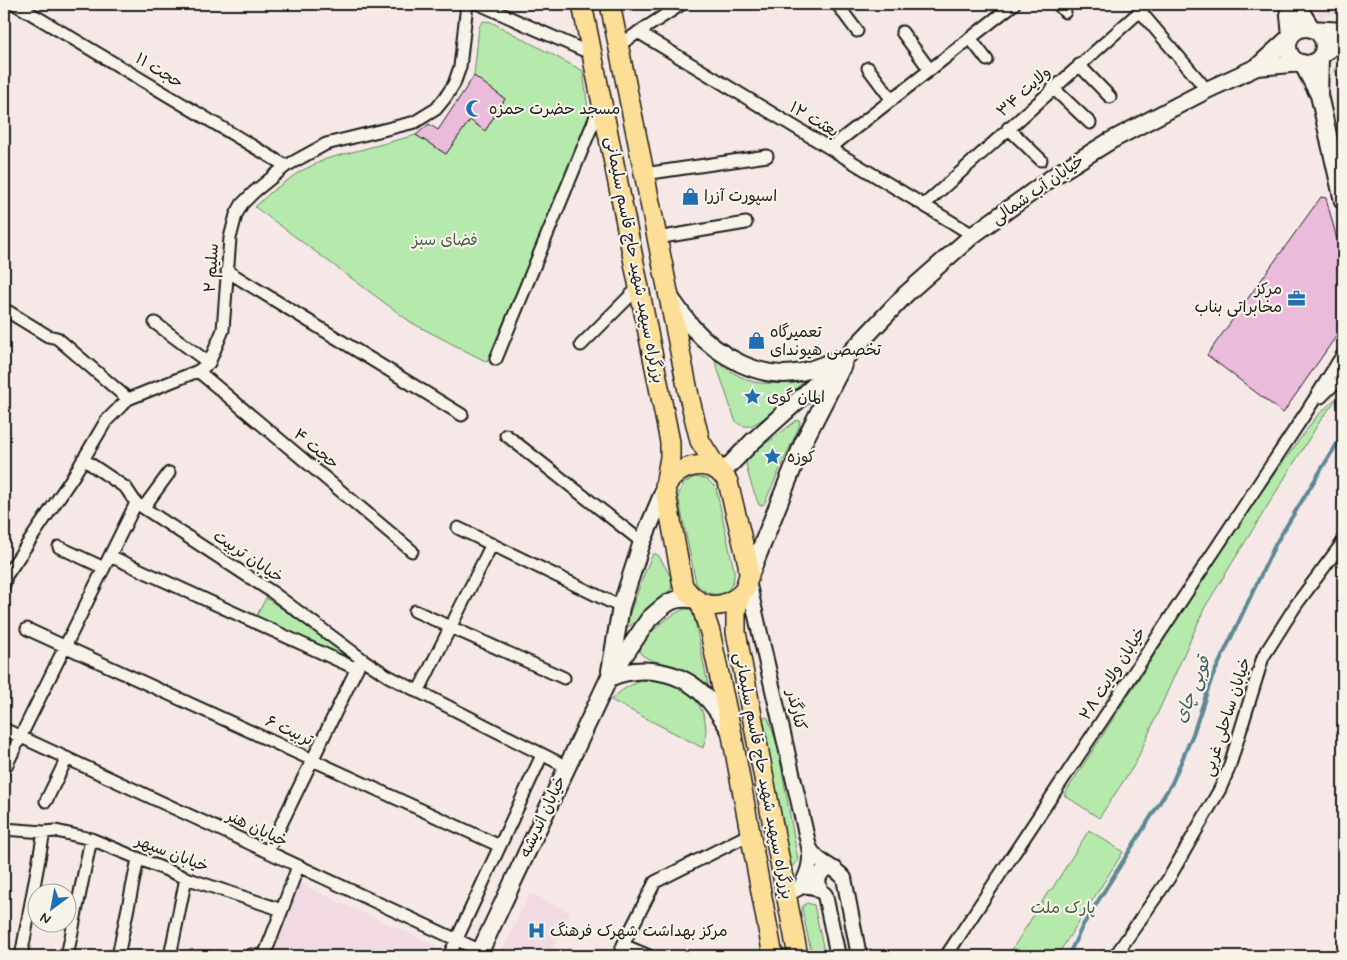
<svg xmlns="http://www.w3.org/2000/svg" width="1347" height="960" font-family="Mynerve,'Playpen Sans Arabic',sans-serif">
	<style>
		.built { fill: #f2dae3 }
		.green { fill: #b5eaac; stroke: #688364 }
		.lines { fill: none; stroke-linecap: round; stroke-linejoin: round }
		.stream { stroke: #5b8995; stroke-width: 4 }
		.building { fill: #ebbbdc; stroke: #1c1c1c }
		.minor-casing { stroke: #1c1c1c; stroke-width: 15 }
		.tertiary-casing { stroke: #1c1c1c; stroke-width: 18 }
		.secondary-casing { stroke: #1c1c1c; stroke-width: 20 }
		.trunk-casing { stroke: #1c1c1c; stroke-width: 22 }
		.minor { stroke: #f7f3e8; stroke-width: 11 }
		.tertiary { stroke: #f7f3e8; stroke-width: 14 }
		.secondary { stroke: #f7f3e8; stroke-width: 16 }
		.trunk { stroke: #fdde96; stroke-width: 19 }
		.labels { text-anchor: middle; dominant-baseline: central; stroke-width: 4.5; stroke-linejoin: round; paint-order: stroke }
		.street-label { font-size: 16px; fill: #1c1c1c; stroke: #f7f3e8 }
		.poi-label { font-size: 16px; fill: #1c1c1c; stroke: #f7f3e8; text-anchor: start }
		.park-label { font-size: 16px; fill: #4a5a47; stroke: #f7f3e8 }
		.water-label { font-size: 18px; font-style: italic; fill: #415b62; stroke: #f7f3e8 }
	</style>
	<rect width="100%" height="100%" fill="#f5e8e6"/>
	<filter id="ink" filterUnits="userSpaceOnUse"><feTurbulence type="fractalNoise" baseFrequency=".02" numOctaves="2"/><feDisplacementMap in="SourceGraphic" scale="10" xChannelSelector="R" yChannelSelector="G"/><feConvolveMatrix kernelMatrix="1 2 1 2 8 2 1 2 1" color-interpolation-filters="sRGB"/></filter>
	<g filter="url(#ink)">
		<path class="built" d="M1315 4H1343V11L1320 19Z
			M297 882 347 906 435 945 433 956H272Z
			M530 893 570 912 549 956H516L503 950Z"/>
		<path class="green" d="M483 21 491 22 583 71 589 118 487 362 412 323 255 207 271 192 299 172 326 159 416 135 446 154 470 120 485 131 505 99 474 76 479 27Z
			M1343 57V99L1334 70Z
			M715 361C727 369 740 378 754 382 769 385 786 382 802 381L801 387C790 397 762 423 749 426 743 427 738 424 735 420Z
			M1335 399 1336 400 1320 421 1205 607 1135 764 1099 818 1064 795 1244 516 1316 417Z
			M797 420 800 421 799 427 765 502 763 505H759C755 494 743 466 747 456L778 435Z
			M694 477 707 479 716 488 734 570C737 595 711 603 696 583L678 496 683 484Z
			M653 554H656L659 556 673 581 671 589 630 626H628L626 624 646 569Z
			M266 598 343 651 340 655 256 617Z
			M685 609H690L693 612 709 690C699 680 690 672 677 667 665 662 650 663 640 653 639 638 672 613 685 609Z
			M653 679C689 681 715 712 703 748L611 700C623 688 635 681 653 679Z
			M766 717 768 718 777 743 798 860 791 868 763 719Z
			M1089 830 1123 852 1057 956H1008L1048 892 1052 889Z
			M807 903 814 905 825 956H812L802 909 803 906Z"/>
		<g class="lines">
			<path class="stream" d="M1068 956 1083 925 1172 783 1193 734 1211 680 1276 543 1343 434"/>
		</g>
		<path class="building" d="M474 76 505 99 485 131 470 120 446 154 416 135 429 124 438 130Z
			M1321 197 1326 198 1338 243 1343 279V318L1337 335 1283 413 1207 355Z
			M503 950 516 956H500Z"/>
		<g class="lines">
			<defs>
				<path id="minor" d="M15 4 286 166
					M479 4 592 54
					M837 4 857 31
					M1058 4 1065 12
					M1140 11 1207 90
					M638 32 973 235
					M902 32 930 70
					M970 38 987 60
					M619 45 682 4
					M1079 65 1110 97
					M868 68 892 100
					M1053 88 1090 123
					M1008 128 1041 160
					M830 148 1014 4
					M644 174 767 156
					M924 205 1148 4
					M657 238 746 223
					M227 271 462 415
					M4 309 48 336 57 338 128 399
					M155 323 209 363
					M581 345 639 287
					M496 359 601 104
					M198 371 412 551
					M1321 397 1332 386 1343 380
					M506 435 642 542
					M83 459 126 488 136 503 272 592 362 659 388 676 567 767
					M144 507 169 473
					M458 528 621 607
					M59 547 104 568
					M110 556 357 669
					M4 585 6 576 74 475 106 421 128 399 198 371 209 363 223 330 230 238 236 215 242 204 254 192 286 166 326 144 415 122 436 109 445 98 454 84 460 67 467 4
					M415 611 564 678
					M27 629 500 846
					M418 692 492 544
					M4 729 481 951
					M4 770 136 503
					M46 801 67 758
					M4 829 44 832 56 831 91 839 186 878 282 910 298 866
					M268 851 360 662
					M623 945 655 882 750 834
					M22 951 44 832
					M251 955 264 956
					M67 956 91 839
					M118 956 138 859
					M170 956 186 878
					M264 956 282 910
					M449 956 542 755
					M619 956 623 945 649 956
					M946 956 1307 411 1343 354
					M1115 956 1169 878 1220 789 1229 768 1263 657 1296 605 1343 542"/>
				<path id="tertiary" d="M748 581 809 847C812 862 808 873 801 886
					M809 847C816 862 834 866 844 878L859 956
					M795 890C805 883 816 885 825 895L838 956
					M820 890 818 880 821 873 828 868 835 869"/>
				<path id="secondary" d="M1288 4 1291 36 1257 67 1302 63 1319 95 1320 57 1343 37
					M1296 4 1312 29 1343 31
					M1288 46a18 18 0 1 1 36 0a18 18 0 1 1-36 0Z
					M1319 95 1343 201
					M669 296C677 307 684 317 692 327 718 356 761 381 801 372 814 369 826 364 837 359
					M721 474 751 443 849 354 906 294 973 235 1057 174 1110 141 1207 90 1257 67
					M748 580 803 443 843 365
					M610 671 621 607 641 545 665 488
					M609 678C641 664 681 670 706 697 715 706 722 718 729 729
					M478 956 609 678 649 619C666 604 672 595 696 600"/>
				<path id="trunk" d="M582 4 670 442V457L665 486
					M610 4 689 396 700 441 720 473
					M740 595C719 612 699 608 683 586L665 488C677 463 713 456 728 482L748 564 749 575 745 589 740 595 736 611V632L798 956
					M700 602 710 632 731 730 773 956"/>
			</defs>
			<use href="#minor" class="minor-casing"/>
			<use href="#tertiary" class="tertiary-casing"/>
			<use href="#secondary" class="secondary-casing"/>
			<use href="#trunk" class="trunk-casing"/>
			<use href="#minor" class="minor"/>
			<use href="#tertiary" class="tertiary"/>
			<use href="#secondary" class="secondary"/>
			<use href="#trunk" class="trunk"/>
		</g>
	</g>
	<defs>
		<symbol id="mosque-bare" viewBox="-9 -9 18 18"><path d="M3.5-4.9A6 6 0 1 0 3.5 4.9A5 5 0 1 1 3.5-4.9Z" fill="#1f6fb2" stroke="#f7f3e8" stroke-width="2.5" paint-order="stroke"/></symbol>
		<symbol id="shop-bare" viewBox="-9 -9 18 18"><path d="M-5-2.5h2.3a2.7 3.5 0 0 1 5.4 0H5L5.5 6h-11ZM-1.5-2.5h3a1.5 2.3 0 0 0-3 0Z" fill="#1f6fb2" stroke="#f7f3e8" stroke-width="2.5" paint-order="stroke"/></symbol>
		<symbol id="office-bare" viewBox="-9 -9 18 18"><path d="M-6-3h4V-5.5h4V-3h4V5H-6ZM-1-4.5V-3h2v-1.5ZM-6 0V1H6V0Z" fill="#1f6fb2" stroke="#f7f3e8" stroke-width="2.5" paint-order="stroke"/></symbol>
		<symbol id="sight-bare" viewBox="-9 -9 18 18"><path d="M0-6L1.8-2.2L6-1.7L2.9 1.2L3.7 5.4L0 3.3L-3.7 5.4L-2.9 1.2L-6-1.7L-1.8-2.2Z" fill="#1f6fb2" stroke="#f7f3e8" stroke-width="2.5" paint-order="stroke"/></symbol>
		<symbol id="hospital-bare" viewBox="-9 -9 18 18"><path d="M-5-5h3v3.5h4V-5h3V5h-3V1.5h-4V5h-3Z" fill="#1f6fb2" stroke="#f7f3e8" stroke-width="2.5" paint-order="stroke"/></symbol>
	</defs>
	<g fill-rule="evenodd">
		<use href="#mosque-bare" x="462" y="96" width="25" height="25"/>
		<use href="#shop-bare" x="678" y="184" width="25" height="25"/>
		<use href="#office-bare" x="1284" y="286" width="25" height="25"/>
		<use href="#shop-bare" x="744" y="328" width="25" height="25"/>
		<use href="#sight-bare" x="740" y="384" width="25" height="25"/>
		<use href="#sight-bare" x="760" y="444" width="25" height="25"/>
		<use href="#hospital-bare" x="524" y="918" width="25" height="25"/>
	</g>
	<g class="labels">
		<g class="street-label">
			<text transform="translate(159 71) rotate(31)">حجت ۱۱</text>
			<text transform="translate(1024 92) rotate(-42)">ولایت ۳۴</text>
			<text transform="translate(814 120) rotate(31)">بعثت ۱۲</text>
			<text transform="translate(1038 190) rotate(-35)">خیابان آب شمالی</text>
			<text transform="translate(634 260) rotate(79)">بزرگراه سپهبد شهید حاج قاسم سلیمانی</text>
			<text transform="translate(212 268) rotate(-86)">سلیم ۲</text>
			<text transform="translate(316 449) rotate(40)">حجت ۴</text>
			<text transform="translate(248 557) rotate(34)">خیابان تربیت</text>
			<text transform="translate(1113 674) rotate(-57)">خیابان ولایت ۲۸</text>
			<text transform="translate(796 710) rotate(77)">کنارگذر</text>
			<text transform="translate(1227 717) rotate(-72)">خیابان ساحلی غربی</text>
			<text transform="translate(289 731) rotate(25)">تربیت ۶</text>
			<text transform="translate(763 776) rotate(79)">بزرگراه سپهبد شهید حاج قاسم سلیمانی</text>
			<text transform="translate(543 817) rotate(-65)">خیابان اندیشه</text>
			<text transform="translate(257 829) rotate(25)">خیابان هنر</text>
			<text transform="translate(172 854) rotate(21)">خیابان سپهر</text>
		</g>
		<g class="poi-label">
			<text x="489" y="109">مسجد حضرت حمزه</text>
			<text x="704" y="196">اسپورت آزرا</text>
			<text x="1282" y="289" text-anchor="end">مرکز<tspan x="1282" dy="18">مخابراتی بناب</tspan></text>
			<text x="770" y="332">تعمیرگاه<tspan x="770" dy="18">تخصصی هیوندای</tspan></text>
			<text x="767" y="397">المان گوی</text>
			<text x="787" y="457">کوزه</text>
			<text x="550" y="931">مرکز بهداشت شهرک فرهنگ</text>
		</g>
		<g class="park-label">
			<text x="445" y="240">فضای سبز</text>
			<text x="1063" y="908">پارک ملت</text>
		</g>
		<g class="water-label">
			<text transform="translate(1193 690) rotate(-68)">قوبی چای</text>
		</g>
	</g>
	<rect width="1347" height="960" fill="none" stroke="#f7f3e8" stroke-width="20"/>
	<rect x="10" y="10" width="1327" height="940" fill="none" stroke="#1c1c1c" stroke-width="2" filter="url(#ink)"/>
	<g transform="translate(52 908) rotate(212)"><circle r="24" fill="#f7f3e8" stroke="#9f9d96"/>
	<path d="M0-4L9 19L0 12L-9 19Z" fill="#1f6fb2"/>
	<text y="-8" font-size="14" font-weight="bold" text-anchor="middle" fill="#1c1c1c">N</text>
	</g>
</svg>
